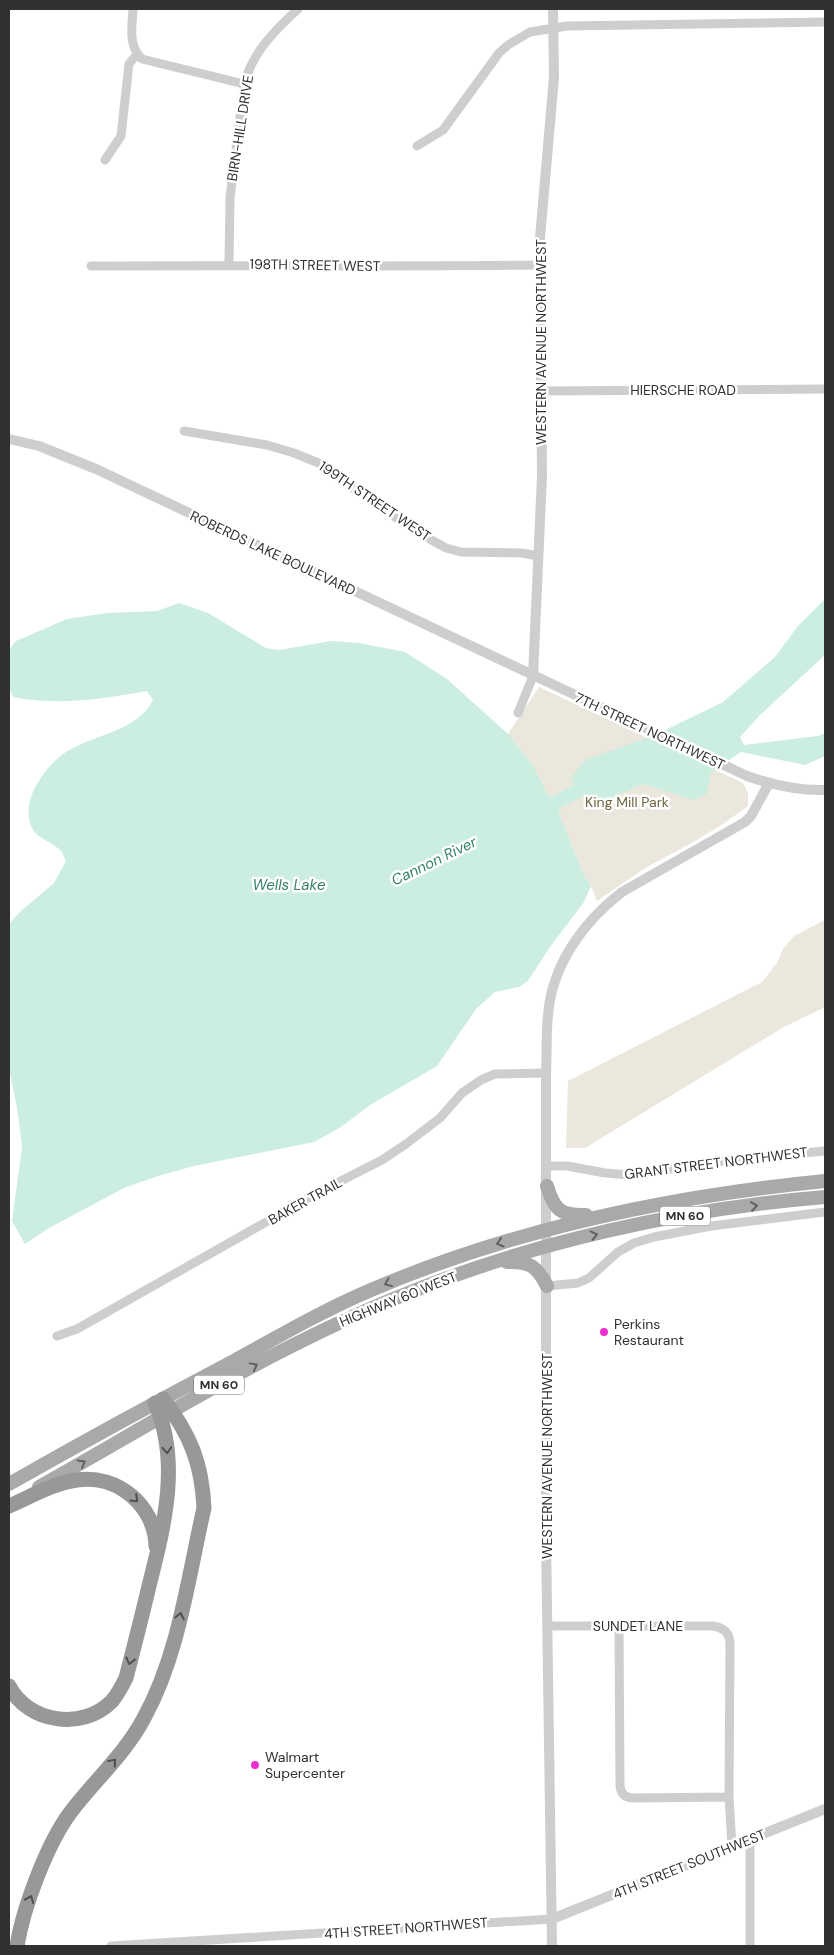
<svg xmlns="http://www.w3.org/2000/svg" width="834" height="1955" font-family="'DM Sans',sans-serif">
	<style>
		.green { fill: #ebe7dc }
		.water { fill: #cbeee1 }
		.lines { fill: none; stroke-linecap: round; stroke-linejoin: round }
		.river { stroke: #cbeee1; stroke-width: 14 }
		.minor { stroke: #cecece; stroke-width: 9 }
		.tertiary { stroke: #cecece; stroke-width: 10 }
		.primary { stroke: #a9a9a9; stroke-width: 14 }
		.motorway { stroke: #989898; stroke-width: 15 }
		.oneway { stroke: #616161 }
		.oneway2 { stroke: #505050 }
		.poi-dot { fill: #ec2fcc; stroke: #fff; stroke-width: 2 }
		.labels { text-anchor: middle; dominant-baseline: central; stroke-width: 5; stroke-linejoin: round; paint-order: stroke }
		.shield { fill: #fff; stroke: #6f6f6f; stroke-width: 1 }
		.shield-label { font-size: 12px; font-weight: bold; fill: #313131 }
		.street-label { font-size: 14px; fill: #313131; stroke: #fff }
		.park-label { font-size: 14px; fill: #6f643c; stroke: #fff }
		.poi-label { font-size: 14px; fill: #313131; stroke: #fff; text-anchor: start }
		.water-label { font-size: 15px; font-style: italic; fill: #358467; stroke: #fff }
	</style>
	<rect width="100%" height="100%" fill="#fff"/>
	<path class="green" d="M539 687 743 783 748 793V806L723 824 690 844 645 868 597 901 591 886 583 873 560 816 557 803 548 795 533 765 508 734Z
		M825 920V1007L782 1028 585 1148H566L568 1081 762 982 777 963 783 949 794 936Z"/>
	<path class="water" d="M825 599V655L760 715 740 737 744 745 818 736 825 733V756L805 765 741 752 711 772 707 794 694 800 642 784 612 798 584 800 571 778 585 760 655 735 723 702 775 657 798 626Z
		M179 603 208 613 266 648 279 650 331 641 359 643 405 652 447 679 508 734 533 765 548 795 557 803 560 816 583 873 591 886 584 902 550 947 528 981 519 987 495 992 476 1009 437 1066 370 1105 341 1127 314 1142 194 1166 158 1176 124 1188 49 1228 25 1244 12 1221 22 1147 18 1113 9 1069V924L22 910 54 883 66 861C64 858 63 853 61 851 54 843 39 839 33 830 18 803 44 767 66 752 94 734 137 732 153 700L147 691C103 699 57 706 13 697L9 688V650L16 641 67 619 108 613 157 611Z"/>
	<g class="lines">
		<path class="river" d="M540 811 579 790 597 784"/>
		<path class="minor" d="M133 9C132 27 128 46 142 59L244 84
			M417 146 443 130 499 53 508 45 530 32 567 26 825 22
			M105 160 121 136 129 64 137 54
			M229 265 230 198 244 84C253 52 274 31 298 9
			M91 266C241 265 390 267 540 265
			M542 391 825 389
			M184 431 267 445 294 453 321 464 341 480 417 532 446 548 461 552 522 553 538 556
			M518 713 533 676
			M547 1166H567L605 1173 630 1175 737 1159 825 1151
			M547 1286 578 1283 589 1278 618 1252 634 1243 654 1237 711 1226 825 1212
			M57 1336 77 1329 321 1191 382 1160 406 1144 440 1118 462 1093 481 1080 495 1074 546 1073
			M547 1626H713C724 1628 729 1632 730 1643L729 1797 732 1846
			M619 1626 620 1786C621 1795 626 1798 634 1798L729 1797
			M750 1839V1946
			M111 1946 552 1919"/>
		<path class="tertiary" d="M9 439 39 446 96 469 747 776C773 785 798 791 825 790
			M533 676 542 476 540 238 554 77 553 9
			M552 1919 825 1809
			M552 1946 546 1538V1073C547 1054 546 1034 548 1015 552 965 583 922 622 892L745 822 751 816 769 783"/>
		<path class="primary" d="M547 1186C554 1210 561 1216 586 1215
			M507 1262C529 1261 537 1266 547 1286
			M9 1484C83 1442 158 1401 234 1361 279 1336 324 1310 371 1290 516 1228 670 1196 825 1181
			M39 1487C156 1421 271 1349 396 1298 531 1242 680 1209 825 1197"/>
		<path class="motorway" d="M9 1506C30 1497 54 1483 77 1480 118 1474 155 1506 156 1546
			M9 1686C28 1723 83 1731 112 1701 118 1694 122 1686 126 1678 134 1647 142 1616 149 1586 164 1526 181 1462 155 1403
			M17 1946C23 1908 47 1844 70 1813 94 1781 125 1754 144 1718 179 1654 188 1578 204 1508 202 1463 190 1434 163 1399"/>
	</g>
	<defs><path id="oneway-chevron" d="M-2-3.5L2.5 0L-2 3.5" fill="none" stroke-width="1.6" stroke-linecap="round" stroke-linejoin="round" transform="scale(1.25)"/></defs>
	<g class="oneway">
		<use href="#oneway-chevron" transform="translate(754 1206) rotate(-8)"/>
		<use href="#oneway-chevron" transform="translate(594 1235) rotate(-13)"/>
		<use href="#oneway-chevron" transform="translate(500 1243) rotate(163)"/>
		<use href="#oneway-chevron" transform="translate(388 1283) rotate(158)"/>
		<use href="#oneway-chevron" transform="translate(254 1366) rotate(-29)"/>
		<use href="#oneway-chevron" transform="translate(82 1463) rotate(-30)"/>
	</g>
	<g class="oneway2">
		<use href="#oneway-chevron" transform="translate(167 1450) rotate(86)"/>
		<use href="#oneway-chevron" transform="translate(135 1499) rotate(43)"/>
		<use href="#oneway-chevron" transform="translate(180 1616) rotate(-78)"/>
		<use href="#oneway-chevron" transform="translate(130 1661) rotate(104)"/>
		<use href="#oneway-chevron" transform="translate(113 1762) rotate(-50)"/>
		<use href="#oneway-chevron" transform="translate(30 1899) rotate(-68)"/>
	</g>
	<g class="poi-dot">
		<circle cx="604" cy="1332" r="5"/>
		<circle cx="255" cy="1765" r="5"/>
	</g>
	<g class="labels">
		<g class="shield">
			<rect x="660" y="1206.5" width="50" height="19" rx="4"/>
			<rect x="194" y="1375.5" width="50" height="19" rx="4"/>
		</g>
		<g class="shield-label">
			<text x="685" y="1216">MN 60</text>
			<text x="219" y="1385">MN 60</text>
		</g>
		<g class="street-label">
			<text transform="translate(240 128) rotate(-81)">BIRN-HILL DRIVE</text>
			<text transform="translate(315 265) rotate(1)">198TH STREET WEST</text>
			<text transform="translate(541 342) rotate(-90)">WESTERN AVENUE NORTHWEST</text>
			<text x="683" y="390">HIERSCHE ROAD</text>
			<text transform="translate(375 501) rotate(34)">199TH STREET WEST</text>
			<text transform="translate(273 553) rotate(25)">ROBERDS LAKE BOULEVARD</text>
			<text transform="translate(650 731) rotate(25)">7TH STREET NORTHWEST</text>
			<text transform="translate(716 1163) rotate(-7)">GRANT STREET NORTHWEST</text>
			<text transform="translate(305 1201) rotate(-29)">BAKER TRAIL</text>
			<text transform="translate(398 1299) rotate(-22)">HIGHWAY 60 WEST</text>
			<text transform="translate(547 1456) rotate(-90)">WESTERN AVENUE NORTHWEST</text>
			<text x="638" y="1626">SUNDET LANE</text>
			<text transform="translate(689 1864) rotate(-22)">4TH STREET SOUTHWEST</text>
			<text transform="translate(406 1928) rotate(-4)">4TH STREET NORTHWEST</text>
		</g>
		<g class="park-label">
			<text x="627" y="802">King Mill Park</text>
		</g>
		<g class="poi-label">
			<text x="614" y="1324">Perkins<tspan x="614" dy="16">Restaurant</tspan></text>
			<text x="265" y="1757">Walmart<tspan x="265" dy="16">Supercenter</tspan></text>
		</g>
		<g class="water-label">
			<text transform="translate(434 861) rotate(-26)">Cannon River</text>
			<text x="289" y="885">Wells Lake</text>
		</g>
	</g>
	<rect width="834" height="1955" fill="none" stroke="#313131" stroke-width="20"/>
</svg>
